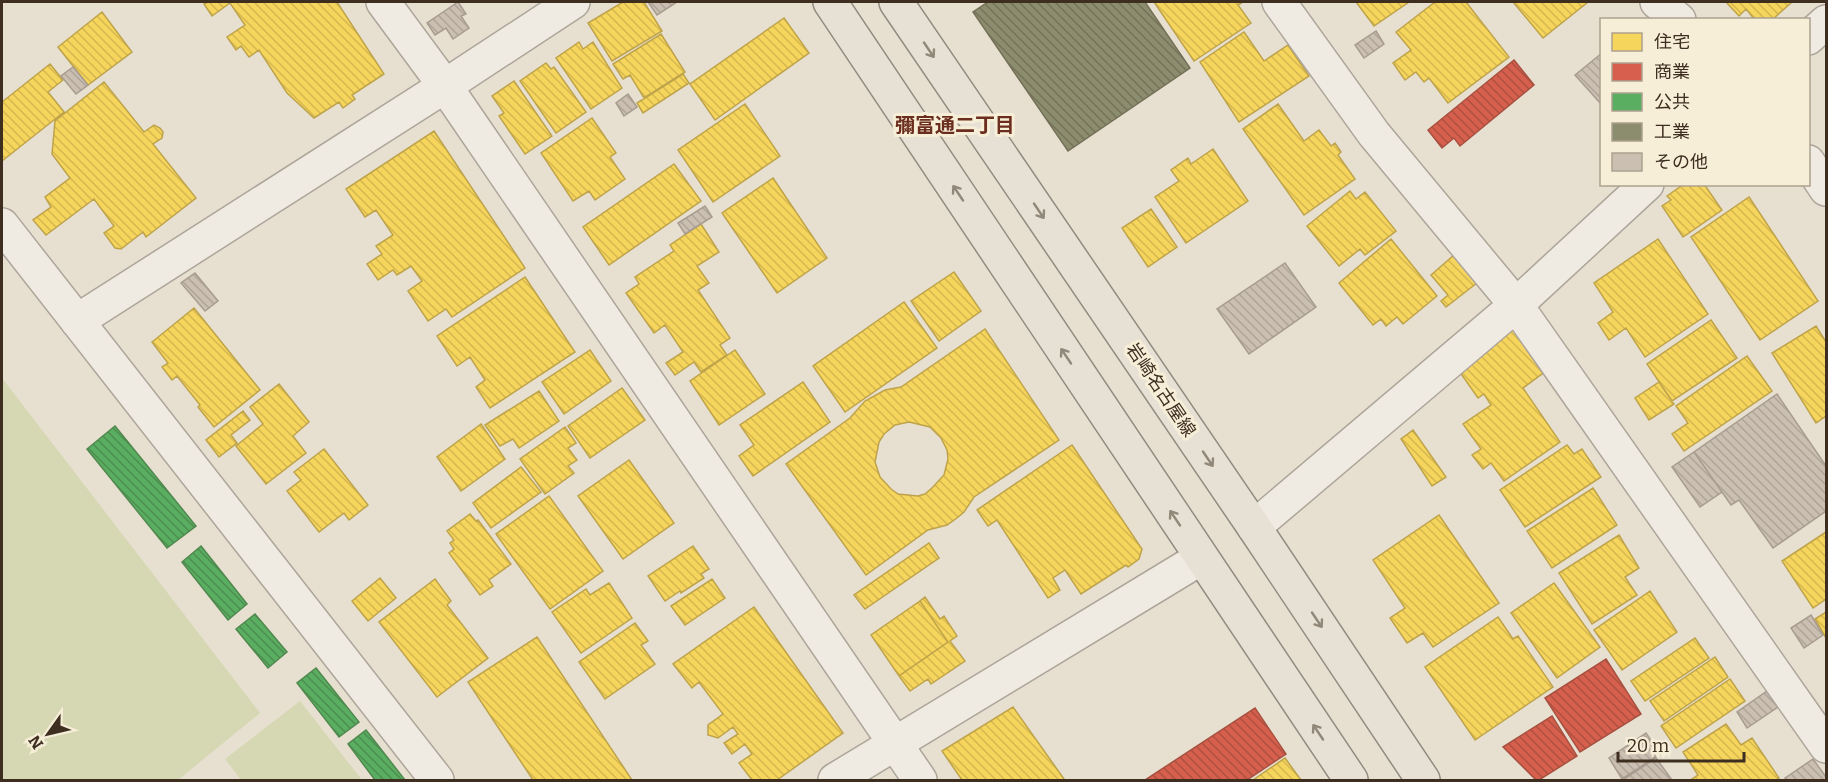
<svg xmlns="http://www.w3.org/2000/svg" width="1828" height="782" font-family="Bitter,'Noto Sans JP',serif">
	<style>
		.green { fill: #d6d7b3 }
		.homes { fill: url(#homes-back-hatch); stroke: #bea34a; stroke-width: 1.5; fill-rule: evenodd }
		.shops { fill: url(#shops-back-hatch); stroke: #a85140; stroke-width: 1.5 }
		.public { fill: url(#public-back-hatch); stroke: #51884e; stroke-width: 1.5 }
		.industry { fill: url(#industry-back-hatch); stroke: #747057; stroke-width: 1.5 }
		.building { fill: url(#building-back-hatch); stroke: #a89c90; stroke-width: 1.5 }
		.lines { fill: none; stroke-linecap: round; stroke-linejoin: round }
		.minor-casing { stroke: #ada599; stroke-width: 36 }
		.major-casing { stroke: #928b80; stroke-width: 36 }
		.minor { stroke: #efebe3; stroke-width: 33 }
		.major { stroke: #e6e1d4; stroke-width: 33 }
		.oneway { stroke: #92887a }
		.labels { text-anchor: middle; dominant-baseline: central; stroke-width: 6; stroke-linejoin: round; paint-order: stroke }
		.street-label { font-size: 18px; fill: #3d2e20; stroke: #f7eed8 }
		.neighbourhood-label { font-size: 20px; font-weight: bold; fill: #6b2e1e; stroke: #f7eed8 }
	</style>
	<defs>
		<pattern id="homes-back-hatch" width="6" height="6" patternUnits="userSpaceOnUse" patternTransform="scale(1.5)"><rect width="6" height="6" fill="#f6d55c"/><path d="M-1 5l2 2M0 0l6 6M5-1l2 2" fill="none" stroke="#d4b750"/></pattern>
		<pattern id="shops-back-hatch" width="6" height="6" patternUnits="userSpaceOnUse" patternTransform="scale(1.5)"><rect width="6" height="6" fill="#d6604d"/><path d="M-1 5l2 2M0 0l6 6M5-1l2 2" fill="none" stroke="#af5040"/></pattern>
		<pattern id="public-back-hatch" width="6" height="6" patternUnits="userSpaceOnUse" patternTransform="scale(1.5)"><rect width="6" height="6" fill="#5aae61"/><path d="M-1 5l2 2M0 0l6 6M5-1l2 2" fill="none" stroke="#4c8e50"/></pattern>
		<pattern id="industry-back-hatch" width="6" height="6" patternUnits="userSpaceOnUse" patternTransform="scale(1.5)"><rect width="6" height="6" fill="#8c8c6e"/><path d="M-1 5l2 2M0 0l6 6M5-1l2 2" fill="none" stroke="#74735a"/></pattern>
		<pattern id="building-back-hatch" width="6" height="6" patternUnits="userSpaceOnUse" patternTransform="scale(1.5)"><rect width="6" height="6" fill="#cbbfb2"/><path d="M-1 5l2 2M0 0l6 6M5-1l2 2" fill="none" stroke="#afa499"/></pattern>
	</defs>
	<rect width="100%" height="100%" fill="#e7e0d1"/>
	<path class="green" d="M2 378 260 713 178 780H2Z
		M300 701 362 780H241L225 759Z"/>
	<path class="homes" d="M208 2H337L384 74 352 95 355 99 343 108 339 102 314 118 287 93 259 50 249 57 241 46 236 50 227 37 245 25 230 3 212 16 204 4Z
		M623 2H644L662 31 612 61 588 23Z
		M1154 2H1243L1238 5 1251 23 1194 61Z
		M1356 2H1409L1374 26Z
		M1435 2H1466L1509 57 1448 103 1429 78 1424 82 1416 72 1405 80 1393 63 1411 50 1396 32Z
		M1513 2H1588L1543 38Z
		M1726 2H1792L1772 20H1755L1746 9 1739 16Z
		M102 12 132 52 88 85 58 47Z
		M784 18 809 53 715 120 690 84Z
		M1244 32 1264 61 1288 45 1309 76 1239 122 1200 62Z
		M661 34 685 72 644 98 630 75 623 79 613 64Z
		M579 42 583 49 593 42 622 88 591 109 556 58Z
		M546 63 551 69 554 67 586 112 556 133 520 81Z
		M50 64 63 80 48 92 64 112 2 161V102Z
		M683 74 689 83 643 113 637 103Z
		M514 81 552 136 525 154 499 116 504 113 492 96Z
		M104 82 144 132 154 125 160 128 163 132 162 138 153 144 196 198 146 237 143 232 121 249 115 248 104 233 114 226 94 199 46 235 33 220 51 207 45 197 70 178 52 154 55 121Z
		M745 104 780 156 713 202 678 150Z
		M1278 104 1304 141 1319 130 1331 146 1335 143 1341 152 1338 155 1355 179 1304 215 1243 129Z
		M592 118 616 153 610 157 625 179 595 200 589 191 573 201 541 153Z
		M434 131 525 268 452 317 446 309 428 321 408 291 422 281 411 266 397 275 393 270 378 280 367 264 382 254 376 246 393 235 376 210 365 217 346 189Z
		M1213 149 1248 201 1186 243 1155 197 1179 181 1171 170 1188 158 1191 164Z
		M674 164 701 201 609 265 583 227Z
		M773 178 827 258 777 293 722 213Z
		M1684 184H1704L1722 210 1683 237 1662 206 1671 200 1667 196Z
		M1350 191 1356 199 1365 192 1396 231 1365 255 1360 249 1339 266 1307 226Z
		M1749 197 1818 301 1760 340 1691 237Z
		M1151 209 1177 247 1148 267 1122 228Z
		M701 224 719 252 697 266 709 283 698 290 730 338 720 345 727 355 701 372 694 362 675 375 666 363 683 352 665 325 654 333 626 293 639 284 635 277 674 251 670 245Z
		M1391 239 1437 296 1403 324 1397 317 1386 326 1381 319 1373 325 1339 283Z
		M1658 239 1708 314 1645 357 1626 328 1609 340 1598 323 1613 312 1594 283Z
		M1454 255 1477 283 1446 307 1441 301 1448 295 1431 275Z
		M954 272 981 311 939 341 911 301Z
		M525 277 575 352 490 408 476 387 485 380 470 357 457 366 437 336Z
		M904 302 937 348 845 412 813 366Z
		M194 308 260 390 214 427 198 407 200 405 177 376 172 380 162 367 168 363 152 342Z
		M1711 320 1737 358 1672 401 1647 364Z
		M1517 322 1550 368 1523 388 1560 442 1504 481 1491 463 1483 469 1472 455 1481 449 1463 424 1491 405 1484 394 1478 398 1459 371Z
		M1816 326 1826 342V416L1816 423 1772 353Z
		M985 329 1059 440 974 497 964 512 957 518 947 525 928 530 866 575 786 464 850 418 865 401 885 390 901 387ZM909 422 930 427 941 438 947 450 948 459 944 475 933 487 925 494 918 496 898 494 891 489 880 477 875 462 879 442 884 434 895 425Z
		M590 350 611 381 564 414 542 382Z
		M735 350 765 394 719 425 690 381Z
		M1747 356 1772 391 1684 451 1672 434 1688 423 1676 406Z
		M803 382 830 422 753 476 739 456 754 445 740 425Z
		M1659 382 1674 404 1649 420 1635 398Z
		M279 384 309 422 293 436 306 453 266 484 236 446 263 424 250 407Z
		M622 388 645 420 590 458 568 426Z
		M539 391 559 421 519 448 513 439 500 446 485 425Z
		M243 411 250 420 231 435 237 443 219 457 206 440Z
		M481 424 505 459 461 491 437 457Z
		M565 427 576 443 568 448 577 460 568 466 574 473 545 494 520 459Z
		M1413 430 1446 477 1432 486 1401 439Z
		M1072 445 1142 549 1139 559 1128 567 1126 565 1081 594 1065 570 1053 578 1060 590 1048 598 997 520 988 526 977 510Z
		M1567 445 1574 454 1582 449 1601 477 1525 527 1500 490Z
		M324 449 368 505 349 520 344 513 319 532 287 491 301 480 294 472Z
		M629 460 674 523 623 559 578 496Z
		M521 467 541 492 491 528 473 503Z
		M1593 488 1617 525 1552 568 1527 531Z
		M549 496 603 571 550 609 496 534Z
		M470 514 476 521 478 520 511 564 489 580 493 586 480 595 449 553 454 549 450 543 454 540 447 531Z
		M1439 515 1499 603 1433 647 1423 633 1407 643 1390 618 1405 608 1373 560Z
		M1826 532V599L1813 608 1782 561Z
		M1619 535 1639 568 1625 577 1637 595 1592 624 1559 573Z
		M929 543 939 558 865 609 854 595Z
		M693 546 709 569 701 574 704 578 681 593 680 591 665 601 648 576Z
		M380 578 396 598 368 621 352 601Z
		M435 579 451 601 447 605 488 658 437 697 379 622Z
		M712 579 725 598 685 625 671 606Z
		M609 583 632 618 581 653 552 612 586 589 590 595Z
		M1554 583 1600 647 1557 678 1511 613Z
		M1650 591 1677 632 1622 670 1594 630Z
		M925 597 940 619 944 616 957 636 950 641 965 661 931 684 928 679 910 691 899 676 948 642 920 601Z
		M920 601 948 642 899 676 871 635Z
		M754 607 843 733 777 780H752L739 763 752 754 745 744 732 754 724 743 738 734 733 727 718 738 708 735V725L723 714 699 682 692 688 673 664Z
		M1826 612V638L1815 619Z
		M1498 617 1513 639 1518 636 1553 687 1475 740 1425 667Z
		M635 623 648 641 641 645 655 664 605 699 579 662Z
		M537 637 632 780H533L468 682Z
		M1695 638 1709 658 1645 701 1631 681Z
		M1715 657 1728 677 1664 721 1650 701Z
		M1730 679 1745 701 1676 748 1661 726Z
		M1013 707 1064 779 1065 780H962L942 751Z
		M1726 724 1741 745 1752 738 1779 778 1776 780H1694L1692 779 1698 775 1683 752Z
		M1285 758 1301 780H1253Z"/>
	<path class="shops" d="M1514 60 1534 85 1460 146 1454 138 1442 148 1428 130Z
		M1606 659 1641 714 1580 752 1545 698Z
		M1255 708 1286 754 1247 780H1145Z
		M1552 716 1577 756 1539 780H1536L1503 747Z"/>
	<path class="public" d="M115 426 196 526 167 548 87 449Z
		M201 546 247 604 228 620 182 562Z
		M255 614 287 652 268 668 236 629Z
		M316 668 359 722 339 737 297 683Z
		M366 730 405 780H375L348 744Z"/>
	<path class="industry" d="M988 2H1145L1190 68 1068 151 973 12Z"/>
	<path class="building" d="M458 2 466 14 461 16 469 28 453 39 446 28 435 35 427 23Z
		M648 2H677L657 15Z
		M1376 31 1384 44 1364 58 1355 45Z
		M1602 53V105L1575 75Z
		M73 67 88 85 76 94 61 76Z
		M628 94 637 107 624 116 616 103Z
		M705 206 712 217 685 234 678 223Z
		M1285 263 1316 307 1249 354 1217 309Z
		M195 273 218 301 205 311 181 283Z
		M1777 394 1826 466V511L1773 548 1739 500 1731 505 1694 452Z
		M1694 452 1722 492 1700 507 1672 467Z
		M1811 615 1823 635 1804 648 1791 628Z
		M1767 691 1778 707 1747 728 1737 712Z
		M1646 733 1660 754 1622 779 1609 758Z
		M1656 758 1672 780H1623Z
		M1813 759 1826 777V780H1787L1785 778Z"/>
	<g class="lines">
		<defs>
			<path id="minor" d="M383 2 445 86 920 780
				M1279 2 1374 134 1516 305 1826 746
				M1657 2 1679 20
				M1808 38 1826 22
				M1808 162 1826 189
				M2 225 437 780
				M77 321 445 86 573 2
				M1254 527 1516 305 1647 184
				M835 780 1201 558"/>
			<path id="major" d="M830 2 1351 780
				M896 2 1254 527 1423 780"/>
		</defs>
		<use href="#minor" class="minor-casing"/>
		<use href="#major" class="major-casing"/>
		<use href="#minor" class="minor"/>
		<use href="#major" class="major"/>
	</g>
	<defs><path id="oneway-shaft" d="M-6 0H5M1.5-3L5.5 0L1.5 3" fill="none" stroke-width="1.6" stroke-linecap="round" stroke-linejoin="round" transform="scale(1.5)"/></defs>
	<g class="oneway">
		<use href="#oneway-shaft" transform="translate(929 50) rotate(56)"/>
		<use href="#oneway-shaft" transform="translate(958 193) rotate(-124)"/>
		<use href="#oneway-shaft" transform="translate(1039 211) rotate(56)"/>
		<use href="#oneway-shaft" transform="translate(1066 356) rotate(-124)"/>
		<use href="#oneway-shaft" transform="translate(1208 459) rotate(56)"/>
		<use href="#oneway-shaft" transform="translate(1175 518) rotate(-124)"/>
		<use href="#oneway-shaft" transform="translate(1317 620) rotate(56)"/>
		<use href="#oneway-shaft" transform="translate(1318 732) rotate(-124)"/>
	</g>
	<g class="labels">
		<g class="street-label">
			<text transform="translate(1161 390) rotate(56)">岩崎名古屋線</text>
		</g>
		<g class="neighbourhood-label">
			<text x="955" y="125">彌富通二丁目</text>
		</g>
	</g>
	<rect width="1828" height="782" fill="none" stroke="#3d2e20" stroke-width="6"/>
	<rect x="1600" y="18" width="210" height="168" fill="#f7eed8" stroke="#ada18e" stroke-width="1.5"/>
	<rect x="1612" y="33" width="30" height="18" fill="#f6d55c" stroke="#ada18e" stroke-width="1.5"/>
	<text x="1654" y="48" font-size="18" fill="#3d2e20">住宅</text>
	<rect x="1612" y="63" width="30" height="18" fill="#d6604d" stroke="#ada18e" stroke-width="1.5"/>
	<text x="1654" y="78" font-size="18" fill="#3d2e20">商業</text>
	<rect x="1612" y="93" width="30" height="18" fill="#5aae61" stroke="#ada18e" stroke-width="1.5"/>
	<text x="1654" y="108" font-size="18" fill="#3d2e20">公共</text>
	<rect x="1612" y="123" width="30" height="18" fill="#8c8c6e" stroke="#ada18e" stroke-width="1.5"/>
	<text x="1654" y="138" font-size="18" fill="#3d2e20">工業</text>
	<rect x="1612" y="153" width="30" height="18" fill="#cbbfb2" stroke="#ada18e" stroke-width="1.5"/>
	<text x="1654" y="168" font-size="18" fill="#3d2e20">その他</text>
	<g transform="translate(48 734) rotate(236)" stroke="#f7eed8" stroke-width="4.5" paint-order="stroke">
	<path d="M0-4.5L10 22L0 15L-10 22Z" fill="#3d2e20"/>
	<text y="-9" font-size="16" font-weight="bold" text-anchor="middle" fill="#3d2e20">N</text>
	</g>
	<path d="M1618 752v9h126v-9" fill="none" stroke="#3d2e20" stroke-width="3"/>
	<text x="1627" y="752" font-size="18" fill="#3d2e20" stroke="#f7eed8" stroke-width="4.5" paint-order="stroke">20 m</text>
</svg>
